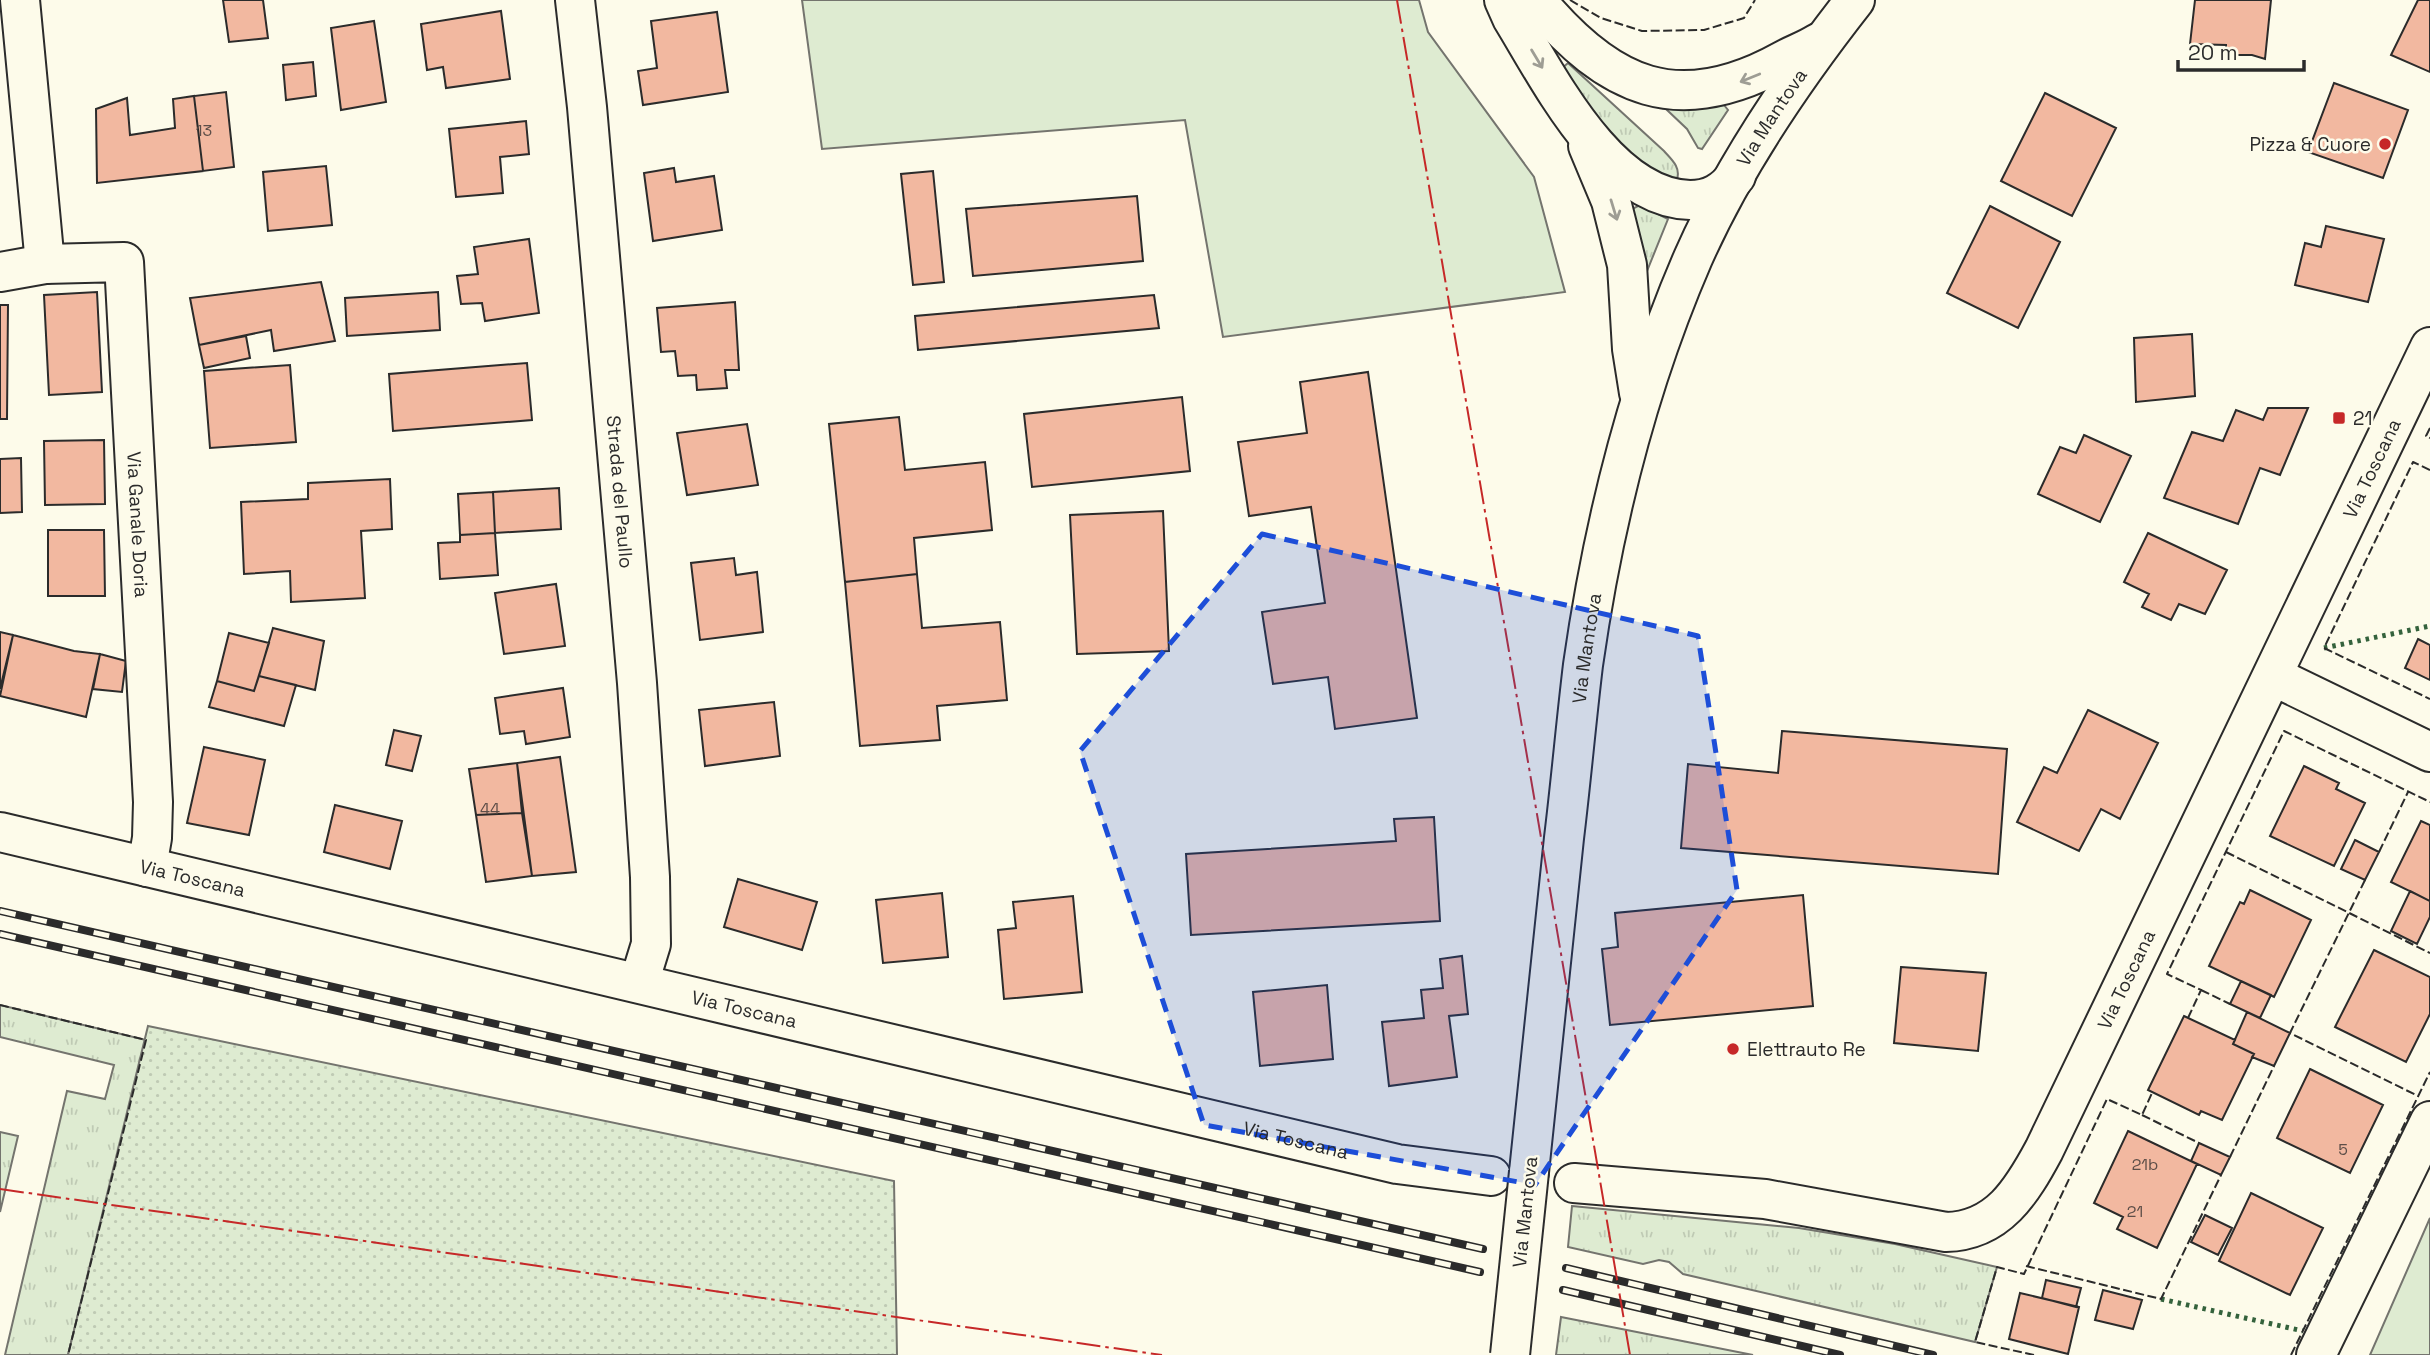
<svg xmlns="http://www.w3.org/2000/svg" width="2430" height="1355" font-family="'Space Grotesk',sans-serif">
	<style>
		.grass { fill: url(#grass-tufts); stroke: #74746e; stroke-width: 2 }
		.park { fill: #deebd1; stroke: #74746e; stroke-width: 2 }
		.garden { fill: url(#garden-dots); stroke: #74746e; stroke-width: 2 }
		.building { fill: #f2b8a0; stroke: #2b2b2b; stroke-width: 2 }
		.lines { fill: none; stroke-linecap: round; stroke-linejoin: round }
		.street-casing { stroke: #2b2b2b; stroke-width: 42 }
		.secondary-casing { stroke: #2b2b2b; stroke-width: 42 }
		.street { stroke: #fdfbea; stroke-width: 38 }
		.secondary { stroke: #fdfbea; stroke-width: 38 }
		.rail-casing { stroke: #2b2b2b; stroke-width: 8 }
		.rail { stroke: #fdfbea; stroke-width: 5; stroke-dasharray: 16; stroke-linecap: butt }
		.secondary-bridge-casing { stroke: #2b2b2b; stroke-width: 42; stroke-linecap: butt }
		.secondary-bridge { stroke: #fdfbea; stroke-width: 38 }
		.hedge { stroke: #34623c; stroke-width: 5; stroke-dasharray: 3.5 5; stroke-linecap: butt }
		.fence { stroke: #2b2b2b; stroke-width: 2; stroke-dasharray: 9 3.5; stroke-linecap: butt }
		.power { stroke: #c62828; stroke-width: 2; stroke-dasharray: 24 5 3.5 5; stroke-linecap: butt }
		.oneway { stroke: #9e9d94 }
		.marked { fill: #1d4ed8; fill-opacity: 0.2; stroke: #1d4ed8; stroke-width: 5; stroke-dasharray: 14 9; stroke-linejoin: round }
		.poi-dot { fill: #c62828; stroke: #fdfbea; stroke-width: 2.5 }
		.labels { text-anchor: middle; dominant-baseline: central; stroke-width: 5; stroke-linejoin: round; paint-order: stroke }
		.number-label { font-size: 16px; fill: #5d4e48 }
		.street-label { font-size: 19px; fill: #2b2b2b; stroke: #fdfbea }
		.poi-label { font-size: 19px; fill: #2b2b2b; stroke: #fdfbea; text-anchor: start }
	</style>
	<defs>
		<pattern id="grass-tufts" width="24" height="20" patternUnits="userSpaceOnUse" patternTransform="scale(1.75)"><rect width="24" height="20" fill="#deebd1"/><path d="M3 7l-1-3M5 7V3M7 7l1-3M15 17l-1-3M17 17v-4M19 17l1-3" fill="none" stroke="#bfcab4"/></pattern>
		<pattern id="garden-dots" width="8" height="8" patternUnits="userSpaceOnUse" patternTransform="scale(1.75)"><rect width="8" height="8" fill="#deebd1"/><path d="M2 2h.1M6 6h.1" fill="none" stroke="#bfcab4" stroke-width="1.8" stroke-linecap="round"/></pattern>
	</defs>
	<rect width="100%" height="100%" fill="#fdfbea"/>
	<path class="grass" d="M1568 63 1664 151C1671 159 1681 167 1677 179L1669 182 1618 147 1561 69Z
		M1724 105 1728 110 1702 149 1698 148 1687 129 1666 109Z
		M1640 205 1668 219 1645 276 1632 209Z
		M0 1005 146 1040 68 1355H5L67 1091 105 1099 114 1065 0 1037Z
		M0 1132 18 1136 0 1212Z
		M1572 1206 1799 1228 1895 1244 1997 1267 1975 1342 1683 1274 1669 1262 1659 1260 1643 1264 1568 1247Z
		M1561 1317 1753 1355H1556Z"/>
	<path class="park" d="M802 0H1419L1428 32 1534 177 1565 292 1223 337 1185 120 822 149Z
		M2430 1218V1355H2370Z"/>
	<path class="garden" d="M148 1026 894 1181 897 1355H68Z"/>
	<path class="building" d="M223 0H263L268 38 229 42Z
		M2195 0H2271L2265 59 2252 55H2226V45L2190 44Z
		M2418 0H2430V72L2391 55Z
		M501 11 510 79 446 88 443 67 427 70 421 24Z
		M717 12 728 92 643 105 638 71 657 68 651 21Z
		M374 21 386 102 341 110 331 28Z
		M313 62 316 96 286 100 283 65Z
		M2334 83 2408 110 2383 178 2308 152Z
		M226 92 234 167 203 171 194 96Z
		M2045 93 2116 128 2072 216 2001 181Z
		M194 96 203 171 97 183 96 109 127 98 130 135 175 128 173 99Z
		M526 121 529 154 500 157 503 193 456 197 449 129Z
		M326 166 332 225 268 231 263 172Z
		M674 168 676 182 714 176 722 230 653 241 644 173Z
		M933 171 944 282 913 285 901 174Z
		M1137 196 1143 261 973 276 966 209Z
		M1990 206 2060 242 2018 328 1947 293Z
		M2326 226 2384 239 2368 302 2295 285 2305 243 2321 247Z
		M529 239 539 313 485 321 482 303 461 304 457 276 478 274 474 247Z
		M321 282 335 341 274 351 271 330 199 345 190 298Z
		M97 292 102 392 49 395 44 295Z
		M438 292 440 330 347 336 345 298Z
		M1154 295 1159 328 918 350 915 316Z
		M735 302 739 370H725L727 388 697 390 696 375 678 376 675 351 661 352 657 308Z
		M0 305H8L7 419H0Z
		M2192 334 2195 396 2136 402 2134 338Z
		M246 336 250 358 204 368 199 345Z
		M527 363 532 420 393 431 389 374Z
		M290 365 296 442 210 448 204 371Z
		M1368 372 1417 718 1335 729 1328 677 1273 684 1262 612 1325 603 1311 507 1249 516 1238 442 1307 433 1300 382Z
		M1182 397 1190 471 1032 487 1024 414Z
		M2268 408H2308L2280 475 2260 468 2238 524 2164 498 2192 432 2223 441 2236 410 2263 420Z
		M899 417 905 470 985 462 992 530 914 538 917 574 845 582 829 424Z
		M747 424 758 485 687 495 677 433Z
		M2084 435 2131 456 2100 522 2038 494 2060 447 2076 453Z
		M104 440 105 504 45 505 44 441Z
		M21 458 22 512 0 513V459Z
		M390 479 392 529 361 531 365 598 291 602 290 571 244 574 241 502 308 499V483Z
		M559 488 561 529 495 533 493 492Z
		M493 492 495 533 460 535 458 494Z
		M1163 511 1169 651 1077 654 1070 515Z
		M48 530H104L105 596H48Z
		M495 533 498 575 440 579 438 543 460 542V535Z
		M2148 533 2227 570 2205 614 2179 604 2171 620 2142 607 2149 594 2124 582Z
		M734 558 736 575 757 572 763 632 700 640 691 563Z
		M917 574 922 628 1000 622 1007 700 937 706 940 740 860 746 845 582Z
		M556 584 565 646 504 654 495 593Z
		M273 628 324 641 315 690 259 676Z
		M0 632 13 635 0 689Z
		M229 633 269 643 254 691 217 681Z
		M13 635 74 651 100 654 86 717 0 696Z
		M2418 639 2430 645V680L2405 668Z
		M100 654 126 661 122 692 93 689Z
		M259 676 296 685 284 726 209 707 217 681 254 691Z
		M563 688 570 737 526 744 524 731 500 734 495 698Z
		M774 702 780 756 705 766 699 710Z
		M2088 710 2158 743 2120 819 2101 809 2079 851 2017 822 2044 767 2057 773Z
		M394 730 421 736 412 771 386 765Z
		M1782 731 2007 749 1998 874 1681 848 1688 764 1778 773Z
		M204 747 265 760 249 835 187 823Z
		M560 757 576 872 532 876 517 763Z
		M517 763 522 813 476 815 469 769Z
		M2304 766 2339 783 2336 789 2365 803 2334 866 2270 836Z
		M335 805 402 821 390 869 324 852Z
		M522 813 532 876 486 882 476 815Z
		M1434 817 1440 921 1191 935 1186 854 1396 841 1394 819Z
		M2421 821 2430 825V901L2391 882Z
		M2355 840 2379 852 2365 880 2341 869Z
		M738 879 817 902 802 950 724 927Z
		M2250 890 2311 920 2274 997 2209 966 2240 902 2244 904Z
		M2410 891 2430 901V917L2417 944 2391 931Z
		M942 893 948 957 883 963 876 900Z
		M1803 895 1813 1006 1610 1025 1602 949 1618 947 1615 913Z
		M1073 896 1082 992 1004 999 998 930 1016 928 1013 902Z
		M2374 950 2430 977V1014L2406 1062 2335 1027Z
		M1462 956 1468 1014 1449 1016 1457 1077 1389 1086 1382 1022 1424 1018 1421 990 1443 988 1440 959Z
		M1901 967 1986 973 1978 1051 1894 1043Z
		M2241 981 2271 995 2260 1018 2230 1004Z
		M1327 985 1333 1059 1260 1066 1253 992Z
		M2247 1012 2290 1033 2274 1066 2252 1057 2254 1054 2233 1044Z
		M2184 1016 2235 1040 2233 1044 2254 1054 2222 1120 2201 1111 2199 1115 2148 1090Z
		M2310 1069 2383 1105 2350 1173 2277 1138Z
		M2128 1131 2197 1164 2157 1248 2117 1229 2123 1217 2094 1203Z
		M2199 1143 2230 1157 2221 1175 2191 1161Z
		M2251 1193 2323 1228 2290 1295 2219 1261Z
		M2205 1215 2232 1228 2218 1255 2191 1242Z
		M2046 1280 2081 1288 2076 1307 2042 1298Z
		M2103 1290 2142 1300 2133 1329 2095 1320Z
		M2020 1293 2079 1307 2068 1354 2009 1339Z"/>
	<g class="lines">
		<defs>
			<g id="street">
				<path id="s1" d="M20 0 45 264 124 262 153 802 152 838 147 867"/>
				<path id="s2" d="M575 0 587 107 637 683 650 877 651 944 639 983"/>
				<path d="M0 272 45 264"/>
				<path d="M2273 676 2430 752"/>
				<path id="s3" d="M0 832 1397 1164 1491 1176"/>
				<path id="s4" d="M1574 1183 1765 1199 1946 1232C1998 1231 2022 1191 2044 1150L2430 347"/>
				<path d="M2316 1355 2430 1121"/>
			</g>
			<g id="secondary">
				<path d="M1504 0 1512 18C1550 80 1608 198 1690 200 1710 200 1724 192 1736 176"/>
				<path d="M1536 0C1609 88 1678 119 1784 60 1795 54 1807 50 1818 43"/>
				<path d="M1588 146 1611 201 1627 265 1632 349 1639 393"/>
				<path id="s5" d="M1529 1172C1541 1061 1553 950 1564 838 1571 781 1576 723 1583 665 1603 525 1637 387 1693 258 1734 165 1793 79 1855 0"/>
			</g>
		</defs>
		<use href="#street" class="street-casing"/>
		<use href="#secondary" class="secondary-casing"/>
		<use href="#street" class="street"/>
		<use href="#secondary" class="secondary"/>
		<defs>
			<path id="rail" d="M0 911 1483 1249
				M0 934 1480 1272
				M1566 1268 1933 1355
				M1563 1290 1840 1355"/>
		</defs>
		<use href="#rail" class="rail-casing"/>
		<use href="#rail" class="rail"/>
		<defs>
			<path id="secondary-bridge" d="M1510 1355 1529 1172"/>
		</defs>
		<use href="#secondary-bridge" class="secondary-bridge-casing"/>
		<use href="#secondary-bridge" class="secondary-bridge"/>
		<path class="hedge" d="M2324 648 2430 626
			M2161 1299 2303 1331"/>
		<path class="fence" d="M1570 0 1601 18 1642 31 1704 30 1744 18 1755 0
			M2430 428 2426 436 2430 438
			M2430 470 2413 462 2324 648 2430 699
			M2226 852 2430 953
			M2379 852 2408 792
			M2365 880 2290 1033 2418 1096
			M2201 990 2230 1004
			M0 1005 146 1040 68 1355
			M2188 1018 2201 990 2167 974 2284 731 2430 802
			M2142 1115 2199 1143
			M2230 1157 2274 1066
			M2026 1266 2161 1299 2221 1175
			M2034 1355 1975 1342 1997 1267 2024 1274 2107 1099 2142 1115 2152 1093
			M2291 1355 2430 1072"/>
		<path class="power" d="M1397 0 1630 1355
			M0 1189 1162 1355"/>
	</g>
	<defs><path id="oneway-shaft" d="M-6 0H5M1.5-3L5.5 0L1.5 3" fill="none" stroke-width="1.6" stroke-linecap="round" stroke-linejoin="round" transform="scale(1.75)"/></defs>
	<g class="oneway">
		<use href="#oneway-shaft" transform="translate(1537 59) rotate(59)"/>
		<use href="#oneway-shaft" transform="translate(1750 78) rotate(158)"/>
		<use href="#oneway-shaft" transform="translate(1614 210) rotate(73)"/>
	</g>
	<path class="marked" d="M1262 534 1698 636 1737 890 1535 1185 1204 1125 1080 751Z"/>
	<g class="poi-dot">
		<circle cx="2385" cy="144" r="7"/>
		<rect x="2332" y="411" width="14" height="14" rx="3.5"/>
		<circle cx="1733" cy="1049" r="7"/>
	</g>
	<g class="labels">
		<g class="number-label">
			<text x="204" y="130">13</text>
			<text x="490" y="808">44</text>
			<text x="2343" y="1149">5</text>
			<text x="2145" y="1164">21b</text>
			<text x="2135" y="1211">21</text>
		</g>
		<g class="street-label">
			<text stroke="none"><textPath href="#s5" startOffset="1094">Via Mantova</textPath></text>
			<text stroke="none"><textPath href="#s4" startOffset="1267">Via Toscana</textPath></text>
			<text stroke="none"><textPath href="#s2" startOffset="494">Strada del Paullo</textPath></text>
			<text stroke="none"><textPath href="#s1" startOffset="607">Via Ganale Doria</textPath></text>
			<text stroke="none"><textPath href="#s5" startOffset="527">Via Mantova</textPath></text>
			<text stroke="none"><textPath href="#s3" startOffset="198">Via Toscana</textPath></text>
			<text stroke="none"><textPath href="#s4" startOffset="700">Via Toscana</textPath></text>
			<text stroke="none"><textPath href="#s3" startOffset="765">Via Toscana</textPath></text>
			<text stroke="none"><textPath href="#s3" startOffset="1332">Via Toscana</textPath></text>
			<text transform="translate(1525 1212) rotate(-84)">Via Mantova</text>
		</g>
		<g class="poi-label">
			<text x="2371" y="144" text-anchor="end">Pizza &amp; Cuore</text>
			<text x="2353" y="418">21</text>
			<text x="1747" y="1049">Elettrauto Re</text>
		</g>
	</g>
	<path d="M2178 60v10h126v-10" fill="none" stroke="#2b2b2b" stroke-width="3.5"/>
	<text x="2188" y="60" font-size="21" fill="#2b2b2b" stroke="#fdfbea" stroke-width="5" paint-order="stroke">20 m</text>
</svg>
